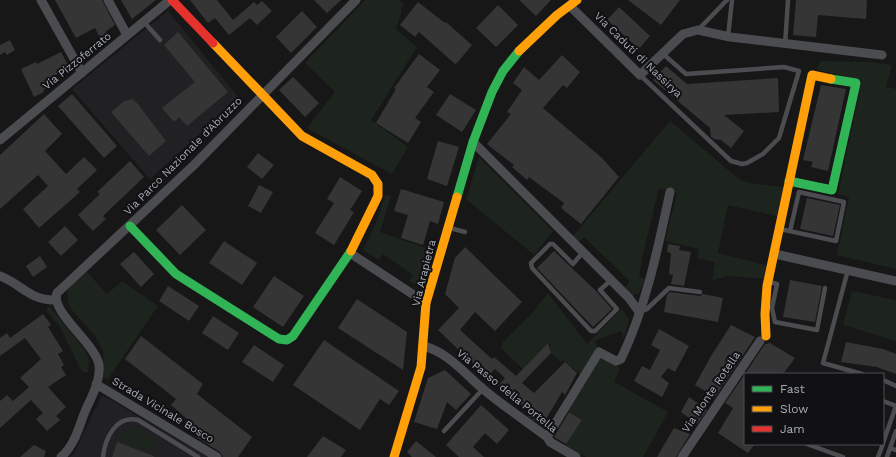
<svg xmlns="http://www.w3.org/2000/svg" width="896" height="457" font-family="'Work Sans',sans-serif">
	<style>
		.built { fill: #212123 }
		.green { fill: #1d241e }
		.building { fill: #353536 }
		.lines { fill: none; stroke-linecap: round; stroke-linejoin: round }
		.lane { stroke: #4b4c50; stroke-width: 4.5 }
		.street { stroke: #4b4c50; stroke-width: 9 }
		.fast { stroke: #30b455; stroke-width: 9 }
		.slow { stroke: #ff9f0a; stroke-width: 9 }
		.jam { stroke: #e5322d; stroke-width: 9 }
		.labels { text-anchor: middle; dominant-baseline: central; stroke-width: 4; stroke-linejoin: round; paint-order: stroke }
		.street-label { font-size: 11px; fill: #a8adb8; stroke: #111113 }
	</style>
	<rect width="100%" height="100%" fill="#171717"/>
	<path class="built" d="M168 11 239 98 150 179 72 89Z
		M102 395 208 457H70L74 453Z"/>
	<path class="green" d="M365 0H399L404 5 401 9C402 16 397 22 396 29L417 47 371 120 408 147 392 174 307 128 335 92 305 63Z
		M820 61 870 62 892 65 886 87 896 89V269L837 255 849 197 838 194 862 80 817 70Z
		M670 121 740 180 750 183 783 187 777 216 728 205 718 253 769 266 767 279 729 276 712 280 715 262 697 258 699 249 665 241 677 193 659 188 641 262H642L639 277 645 279 639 293 633 295 625 287 630 281 584 237 578 242 573 236Z
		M479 157 553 231 534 255 466 199Z
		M385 195 391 196 380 232 429 249 417 285 409 281 413 275 383 254 379 260 363 250 376 223Z
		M86 271 107 294 122 281 158 306 108 379 104 377 103 350 95 336 71 309 68 303 67 290Z
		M852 291 896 300V341L843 325Z
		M548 293 587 344 622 309 629 319 624 339 621 331 595 341 597 348 594 349 597 352 581 375 563 360 561 362 551 353 550 347 551 345 549 342 523 369 501 348 503 342 533 312Z
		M47 307H50L86 352 89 358 88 372H83L80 368 60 327 46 310Z
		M600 356 620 368 614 382 668 412 643 457H587L564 446 582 420 566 409Z
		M126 427 138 430 158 440 152 452 121 441Z"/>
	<path class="building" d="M55 0H102L115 25 106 31 107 34 100 38 95 28 76 38Z
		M121 0H156L132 19Z
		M190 0H217L233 20 254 2 257 5 262 1 272 11 257 25 250 18 229 35 215 18 208 23Z
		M314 0H341L327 13Z
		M519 0H551L536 16Z
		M628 0H680L661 25Z
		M796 0H867L866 19 818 15 816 37 793 35Z
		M418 2 445 23 446 22 472 45 457 63 455 64 419 32 415 37 400 25Z
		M498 5 518 25 496 47 476 28Z
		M619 7 650 36 639 49 607 20Z
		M302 11 317 27 291 53 276 37Z
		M178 32 228 92 187 126 179 117 174 122 162 108 195 82 164 45Z
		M10 40 15 50 7 55 5 52 0 55V45Z
		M61 52 69 67 47 80 50 87 43 90 44 92 34 97 21 69 36 62 37 64Z
		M419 54 440 70 427 87 434 92 415 118 421 122 408 143 376 123 396 89 394 88Z
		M562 55 580 72 567 88 563 85 543 108 602 158 619 177 581 224 561 208 564 203 529 177 527 180 512 167 514 165 487 144 511 114 507 112 522 90 513 83 524 67 539 80Z
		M666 66 687 84 778 78 779 112 724 115 744 131 731 148 721 140 714 139 711 137 710 128 653 80Z
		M293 77 319 103 305 117 279 90Z
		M821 85 846 89 828 171 811 167 813 162 803 160Z
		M72 94 117 146 104 158 58 106Z
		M450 94 476 110 462 132 436 115Z
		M132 99 137 103 166 141 149 156 111 112 123 102Z
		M44 114 62 134 45 151 66 174 84 157 97 170 77 189 80 192 39 228 23 209 48 186 38 175 0 209V155Z
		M438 141 459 147 447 186 427 179Z
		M258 153 274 165 262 179 247 167Z
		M130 161 144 177 103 216 106 219 93 231 78 215 100 194 97 192Z
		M340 177 362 191 350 210 354 212 334 245 315 233 334 203 327 199Z
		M259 185 273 192 261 213 248 206Z
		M401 189 444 202 438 224 430 221 423 245 401 238 408 215 394 211Z
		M807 198 840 205 833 236 800 229Z
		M182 205 206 230 180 255 156 230Z
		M65 226 78 240 61 256 48 242Z
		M224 241 257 263 242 285 209 263Z
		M668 244 680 246 679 250 691 252 684 286 671 284 673 275 669 274 671 253 667 252Z
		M465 247 522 302 495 331 475 312 460 330 492 359 494 357 516 376 548 343 551 353 522 383 534 393 565 362 577 373 565 395 562 392 542 426 528 416 531 413 498 386 505 378 495 369 487 377 438 330 459 308 445 294 455 258Z
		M554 251 596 291 612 309 593 327 537 268Z
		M134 252 154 274 141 287 120 264Z
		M40 256 47 267 33 277 26 266Z
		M274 276 304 296 283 327 253 307Z
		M790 280 822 286 815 322 783 317Z
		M168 286 199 306 189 321 159 301Z
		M670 292 700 296 703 294 723 298 718 322 664 312 667 295Z
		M357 299 407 332 403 370 338 328Z
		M43 314 51 325 48 327 63 351 58 354 64 365 61 367 66 375 48 387 66 407 56 416 60 420 47 431 36 419 43 413 31 400 0 428V401L7 395 13 401 29 387 20 378 41 359 25 338 0 356V338L7 333 10 338Z
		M213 316 239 333 228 350 202 333Z
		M731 325 755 337 715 397 695 385 711 356Z
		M659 329 689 346 675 372 668 368 661 377 669 383 662 397 634 381 642 366 650 370 660 350 651 345Z
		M141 336 203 384 197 394 252 437 238 457H223L220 452 195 436 196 427 171 405 176 399 125 359Z
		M324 340 399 391 389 405 380 399 360 430 293 385Z
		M846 342 883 349 896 354V374L877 367 841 362Z
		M770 343 795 358 783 374H745L765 344Z
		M254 345 284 365 273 382 242 362Z
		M445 370 471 394 456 410 447 402 437 429 414 422 428 378Z
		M745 374V444H755L748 453 718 433 733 408 725 403Z
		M689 397 707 410 697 424 681 412Z
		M481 405 509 430 497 444 485 433 473 447 484 457H459L446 445Z
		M569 412 582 420 566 444 554 437Z
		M674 428 690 434 676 457H657Z
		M323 436 346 450 341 457H307Z
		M416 441 436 457H412L407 452Z
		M117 442 154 456V457H112Z
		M34 445 46 451 44 457H20Z"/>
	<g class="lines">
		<path class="lane" d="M144 22 160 40
			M698 30 727 0
			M728 37 732 0
			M785 45 788 0
			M640 75 731 161 742 164 747 163 763 154 779 138 799 71 784 67 686 74 662 53
			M450 228 465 232
			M780 229 836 241 844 202 799 192 790 231
			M583 252 573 264 553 244H550L531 263 532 268 591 331H595L617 309 600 290 611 280
			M848 270 823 363 862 374
			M770 282 777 284 772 308 775 322 817 330 825 288
			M641 311 647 309 669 288 700 292
			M883 380 896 386
			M883 401 896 406
			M444 431 483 389
			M883 443 896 406
			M807 444 843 457
			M890 448 896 431
			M103 457C105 438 116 415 138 420L198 457
			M878 457 883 444
			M887 457 890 448 896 450"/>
		<path class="street" d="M41 0 82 73
			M108 0 127 35
			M570 6 640 75 683 34 698 30 730 37 882 55
			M0 140 170 0
			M473 142 629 298 639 312
			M350 253 426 303
			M775 254 896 281
			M0 276C23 285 30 301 56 300
			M423 346C448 352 464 373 483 389 503 406 526 421 547 437L550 442 576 457
			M96 384 217 457
			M547 437 599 352 616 361 621 359C646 307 658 248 670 192
			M61 457C74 446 78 430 84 414 90 399 101 382 99 365 96 344 50 312 57 293L194 165 356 0
			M682 457 760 341"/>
		<path class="fast" d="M789 181 832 190 856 83 831 79
			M457 197 473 142 492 92 503 71 519 51
			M130 226 176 274 279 339 287 340 293 336 351 251"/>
		<path class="slow" d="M213 43 302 136 372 175 378 184V196L351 251
			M519 51 557 15 577 0
			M766 336 765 314 767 286 812 75 831 79
			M394 457 421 367 426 303 457 197"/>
		<path class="jam" d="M172 0 213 43"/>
	</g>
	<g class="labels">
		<g class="street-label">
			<text transform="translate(638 55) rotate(44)">Via Caduti di Nassirya</text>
			<text transform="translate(77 61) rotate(-39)">Via Pizzoferrato</text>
			<text transform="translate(183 156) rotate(-45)">Via Parco Nazionale d'Abruzzo</text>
			<text transform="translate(424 273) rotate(-76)">Via Arapietra</text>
			<text transform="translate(507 391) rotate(39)">Via Passo della Portella</text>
			<text transform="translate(711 392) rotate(-56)">Via Monte Rotella</text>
			<text transform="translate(163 410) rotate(31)">Strada Vicinale Bosco</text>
		</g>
	</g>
	<rect x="744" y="373" width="140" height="72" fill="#111113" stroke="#4d4f55"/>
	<rect x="752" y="386" width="20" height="6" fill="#30b455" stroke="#4d4f55"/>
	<text x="780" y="393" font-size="12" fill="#a8adb8">Fast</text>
	<rect x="752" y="406" width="20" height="6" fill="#ff9f0a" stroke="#4d4f55"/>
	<text x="780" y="413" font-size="12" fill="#a8adb8">Slow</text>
	<rect x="752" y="426" width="20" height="6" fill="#e5322d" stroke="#4d4f55"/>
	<text x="780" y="433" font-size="12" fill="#a8adb8">Jam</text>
</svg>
